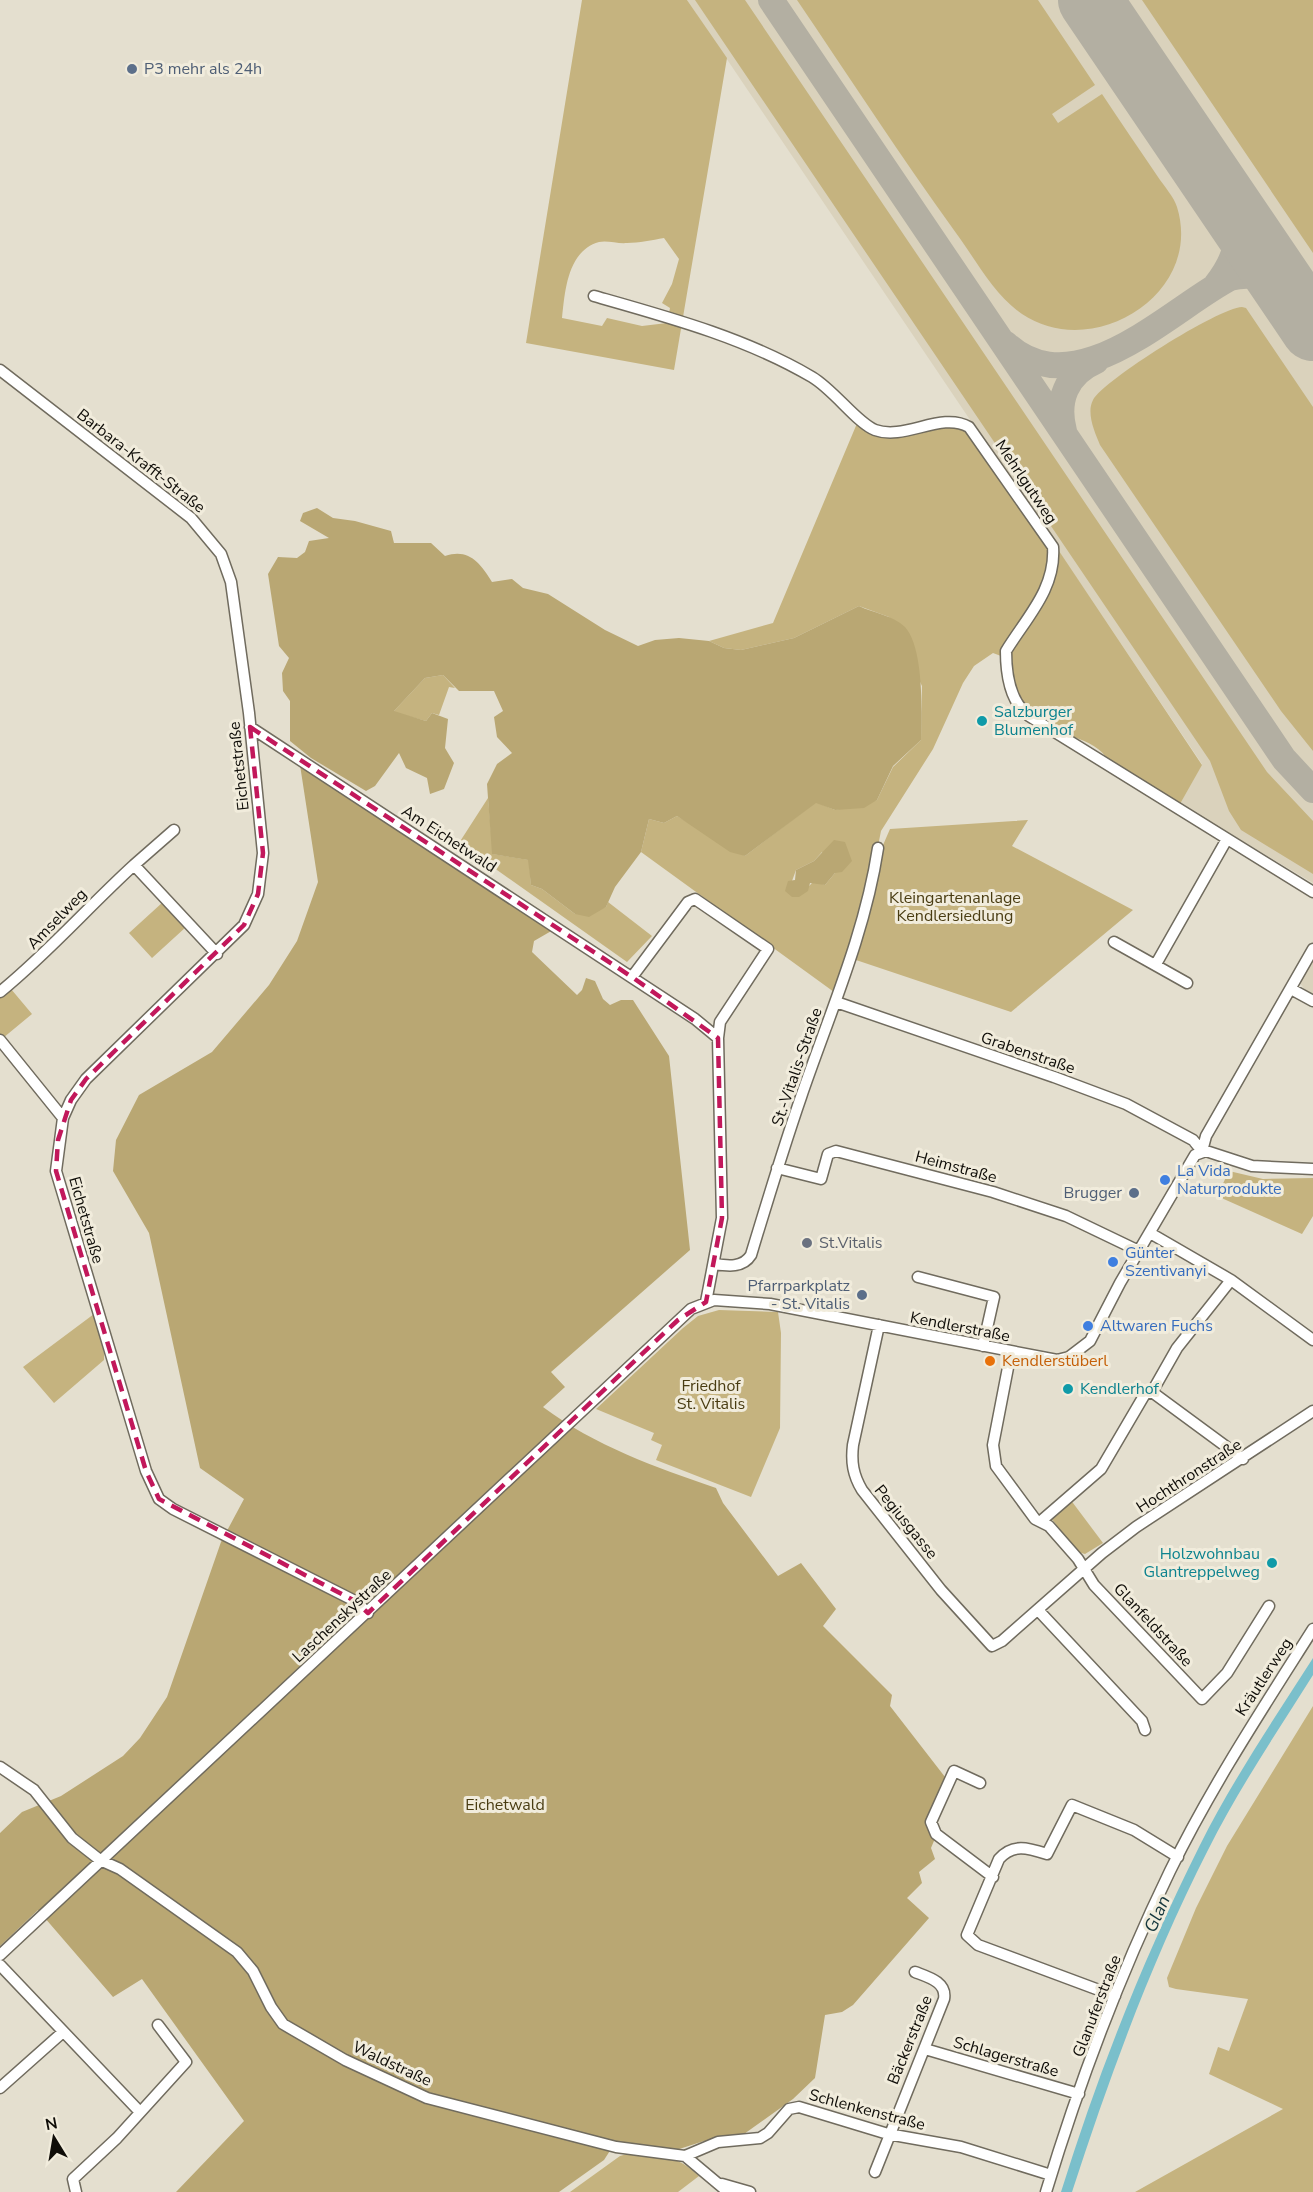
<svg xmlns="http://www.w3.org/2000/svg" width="1313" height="2192" font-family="'Nunito Sans',sans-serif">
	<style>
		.built { fill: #dad2bc }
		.green { fill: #c5b37f; fill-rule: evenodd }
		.forest { fill: #b9a773 }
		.water { fill: #7abfcb }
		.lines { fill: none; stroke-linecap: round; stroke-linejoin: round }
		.taxiway { stroke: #b3afa2; stroke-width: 26 }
		.runway { stroke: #b3afa2; stroke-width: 64 }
		.minor-casing { stroke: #706b5e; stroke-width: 13 }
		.minor { stroke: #fff; stroke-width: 10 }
		.marked { fill: none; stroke: #c2185b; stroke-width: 4.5; stroke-dasharray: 12 8; stroke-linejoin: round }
		.service-dot { fill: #5c6f8a; stroke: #f1ecdc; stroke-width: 2 }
		.culture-dot { fill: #0f9aa8; stroke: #f1ecdc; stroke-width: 2 }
		.shop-dot { fill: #3f7fe0; stroke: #f1ecdc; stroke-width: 2 }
		.worship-dot { fill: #6b7280; stroke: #f1ecdc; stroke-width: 2 }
		.food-dot { fill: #e8710a; stroke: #f1ecdc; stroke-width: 2 }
		.labels { text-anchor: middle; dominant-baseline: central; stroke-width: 6; stroke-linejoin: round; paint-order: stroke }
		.service-label { font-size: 16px; fill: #4e5e75; stroke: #f1ecdc; text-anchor: end }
		.street-label { font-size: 16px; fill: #0f0d08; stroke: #f1ecdc }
		.culture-label { font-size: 16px; fill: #0d838f; stroke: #f1ecdc; text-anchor: start }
		.park-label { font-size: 16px; fill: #493c12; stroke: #f1ecdc }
		.shop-label { font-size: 16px; fill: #366cbe; stroke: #f1ecdc; text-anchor: start }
		.worship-label { font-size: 16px; fill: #5b616d; stroke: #f1ecdc; text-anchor: start }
		.food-label { font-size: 16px; fill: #c56008; stroke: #f1ecdc; text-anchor: start }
		.water-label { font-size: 18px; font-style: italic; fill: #15373d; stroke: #f1ecdc }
	</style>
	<rect width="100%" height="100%" fill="#e4dfcf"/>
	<path class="built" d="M687 0H1313V883L1180 804 1202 764Z
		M1313 960V1001L1300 983Z"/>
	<path class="green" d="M582 0H687L727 58 674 370 526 343ZM664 238 679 259 672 284 662 303 670 308 667 323 642 326 607 318 602 326 562 318C565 292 567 251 599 242 607 240 618 244 627 243 639 243 652 240 664 238Z
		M695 0H745L1267 772 1313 821V874L1241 830 1229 811 1210 761Z
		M797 0H1038L1095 85 1052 114 1058 123 1102 94C1120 121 1139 149 1158 177 1164 186 1174 197 1177 207 1204 294 1093 362 1022 314 994 295 976 260 956 233 901 157 850 78 797 0Z
		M1142 0H1313V253Z
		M1242 307 1246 308 1313 407V751L1281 711 1100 445C1095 433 1086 413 1093 400 1104 380 1218 308 1242 307Z
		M858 421 866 429 944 425 968 428 1057 548 1202 765 1180 804 1106 757C1097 745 1083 740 1070 736 1061 733 1053 726 1045 721 1015 703 1015 693 1009 659L993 653 974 666 963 683 933 749 881 831 870 886 834 992 641 852 649 819 664 823 677 816 745 856 816 802 835 810 877 800 893 767 921 740 922 686 889 617 859 606 794 638 741 650 724 648 709 641 773 623ZM822 852 835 873 825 885 814 881 808 887 792 881 796 870 814 861Z
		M443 675 455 688 449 687 439 715 432 713 426 721 393 712 425 678Z
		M488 798 493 854 529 860 531 885 542 889 575 914 606 907 608 902 652 936 627 962 459 843Z
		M1028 820 1012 846 1133 910 1011 1012 853 959 880 852 890 829Z
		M163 902 186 927 152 958 129 933Z
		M11 989 32 1014 3 1038 0 1035V998Z
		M1229 1171 1263 1179 1313 1178V1216L1302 1234 1217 1196Z
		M719 1310 778 1312 781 1333 780 1428 751 1497 656 1460 662 1445 651 1440 654 1433 596 1409 683 1328 698 1316Z
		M94 1314 104 1353V1360L54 1403 23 1367Z
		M1070 1499 1103 1543 1085 1554 1078 1552 1051 1518Z
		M1313 1706V2192H1135L1283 2109 1209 2074 1218 2047 1229 2051 1248 1999 1176 1989 1169 1987 1167 1978 1196 1908 1227 1846Z
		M634 2152C663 2154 677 2156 699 2176L678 2192H570L620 2156Z"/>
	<path class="forest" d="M317 508 333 518 355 521 391 531 394 543H431L445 556C469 548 480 563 492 582L512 579 523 588 548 594 605 630 638 646 655 640 679 638 709 641 724 648 741 650 794 638 859 606C873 613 893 615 905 627 924 648 922 713 921 740L893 766 877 800 864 808 835 810 816 803 745 856 730 852 677 816 664 823 649 819 641 852 615 887 606 907 589 917 575 914 542 889 531 885 528 860 492 854 487 784 497 764 512 753 497 737 494 717 503 711 494 691H459L443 675 425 678 394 711 426 721 432 713 448 719 445 748 454 763 444 789 430 794 427 778 406 768 399 753 375 786 366 791 311 758 290 741V701L283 691 282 673 289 658 279 646 268 574 278 557 297 558 305 552 309 541 329 538 300 521 303 513Z
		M300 765 553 930 534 941 532 952 577 995 582 990 586 978 595 981 603 999 610 1005 621 1000H633L669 1056 690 1250 551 1372 565 1387 543 1407C595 1446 655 1467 716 1488L723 1503 778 1576 801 1563 836 1609 823 1626 892 1695 890 1706 945 1777 926 1825 936 1836 931 1848 935 1859 919 1872 922 1883 907 1898 929 1918 853 2005 842 2012 825 2015 815 2078 793 2099 737 2139 704 2141 673 2151 615 2143 604 2160 559 2192H176L244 2121 142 1979 113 1997 38 1910 0 1946V1833L22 1812 61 1796 123 1756 140 1738 167 1697 221 1542 244 1499 200 1468 149 1233 113 1171 116 1140 139 1095 212 1052 269 985 297 941 318 882Z
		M834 840 845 842 852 861 842 872 835 873 825 885 810 883 808 891 799 897H792L785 891 788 881 795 880 796 870 814 861Z"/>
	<path class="water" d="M1313 1658V1675C1277 1732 1238 1790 1208 1850 1152 1960 1110 2075 1072 2192H1061C1098 2073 1144 1957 1200 1845 1232 1781 1274 1719 1313 1658Z"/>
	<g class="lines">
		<path class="taxiway" d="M771 0 1284 759 1313 790
			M1216 285C1236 259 1243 237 1230 206
			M1006 344C1076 408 1169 310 1230 278 1250 273 1265 277 1284 286
			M1064 431C1056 401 1066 374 1096 361"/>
		<path class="runway" d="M1090 0 1313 329"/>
		<defs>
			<path id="minor" d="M594 296C668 317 746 338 812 377 834 390 857 423 875 430 905 441 941 411 969 427L1053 547C1056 589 1026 618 1006 651 1006 673 1010 702 1029 716L1313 892
				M0 370 191 518 221 554 231 582 249 713 263 853 258 894 244 925 86 1079 71 1100 63 1118 56 1171 146 1471 159 1499 173 1509 355 1601 368 1613
				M250 727 695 1019 718 1038 722 1218 706 1302
				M134 865 174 830
				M1114 942 1187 983
				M1156 964 1227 839
				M632 977 688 902 695 899 768 949 720 1022 718 1038
				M1291 989 1313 1001
				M0 992C48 953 88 907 134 865L217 954
				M836 1002 1054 1077 1126 1104 1193 1140 1202 1151
				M0 1040 63 1118
				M1202 1151 1206 1136 1313 949
				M777 1168 821 1179 828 1154 836 1151 993 1192 1066 1216 1139 1251
				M1150 1233 1231 1280 1313 1340
				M714 1264C728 1266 743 1268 751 1255 767 1202 783 1149 801 1097 829 1015 865 934 878 848
				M918 1277 994 1297 983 1346
				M879 1325 853 1445C851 1462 853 1475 862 1490L941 1590 992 1646 1002 1641 1102 1553 1136 1527 1313 1411
				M1011 1352 993 1445 996 1466 1035 1519 1049 1526 1078 1559 1094 1585 1202 1699 1227 1673 1269 1606
				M1152 1392 1243 1459
				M1041 1521 1101 1469 1145 1394 1152 1392 1177 1348 1231 1280
				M1038 1610 1142 1721 1145 1730
				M0 1767 34 1790 72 1838 100 1860 120 1869 237 1952 253 1971 271 2007 283 2024 345 2060 427 2098 616 2147 685 2156 728 2192
				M980 1783 954 1771 931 1822 936 1834 993 1877
				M0 1955 691 1309 714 1300 770 1304 1057 1360 1069 1357 1090 1341 1120 1283 1195 1155 1206 1151 1252 1166 1313 1169
				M0 1965 139 2111
				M1115 1996 978 1945 967 1935 999 1859C1013 1843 1028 1848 1047 1854L1072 1805 1134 1830 1178 1857
				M925 2049 1079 2094
				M0 2088 63 2032
				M685 2156 718 2142 760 2138 768 2133 789 2109 799 2107 888 2134 961 2147 1051 2175
				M875 2172 944 1999C947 1982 928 1977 915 1972
				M722 2184 750 2192
				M76 2192 73 2179 117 2138 186 2062 158 2025
				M1046 2192C1079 2083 1120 1974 1170 1871 1211 1787 1263 1708 1313 1629"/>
		</defs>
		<use href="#minor" class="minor-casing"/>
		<use href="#minor" class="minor"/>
	</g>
	<path class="marked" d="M250 727 632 977 718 1038 722 1218 706 1302 678 1320 368 1613 355 1601 159 1499 146 1471 56 1171 58 1140 71 1100 86 1079 244 925 258 894 263 853Z"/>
	<g class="service-dot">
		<circle cx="132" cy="69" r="6"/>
		<circle cx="1134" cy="1193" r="6"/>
		<circle cx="862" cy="1295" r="6"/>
	</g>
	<g class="culture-dot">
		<circle cx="982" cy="721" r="6"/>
		<circle cx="1068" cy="1389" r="6"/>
		<circle cx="1272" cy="1563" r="6"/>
	</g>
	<g class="shop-dot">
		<circle cx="1165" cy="1180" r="6"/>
		<circle cx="1113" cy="1262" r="6"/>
		<circle cx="1088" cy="1326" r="6"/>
	</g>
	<circle class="worship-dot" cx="807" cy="1243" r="6"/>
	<circle class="food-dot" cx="990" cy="1361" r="6"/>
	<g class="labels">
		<g class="service-label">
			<text x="144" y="69" text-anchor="start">P3 mehr als 24h</text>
			<text x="1122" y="1193">Brugger</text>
			<text x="850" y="1286">Pfarrparkplatz<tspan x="850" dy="18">- St. Vitalis</tspan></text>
		</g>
		<g class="street-label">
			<text transform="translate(141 461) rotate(38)">Barbara-Krafft-Straße</text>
			<text transform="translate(1026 482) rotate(56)">Mehrlgutweg</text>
			<text transform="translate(239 766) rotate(-96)">Eichetstraße</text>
			<text transform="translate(449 839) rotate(33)">Am Eichetwald</text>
			<text transform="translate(57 919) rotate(-46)">Amselweg</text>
			<text transform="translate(1028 1053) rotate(19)">Grabenstraße</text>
			<text transform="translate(797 1067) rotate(-71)">St.-Vitalis-Straße</text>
			<text transform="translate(956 1167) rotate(15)">Heimstraße</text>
			<text transform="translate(86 1220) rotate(74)">Eichetstraße</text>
			<text transform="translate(960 1327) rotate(11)">Kendlerstraße</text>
			<text transform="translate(1189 1476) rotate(-33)">Hochthronstraße</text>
			<text transform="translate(906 1522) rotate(51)">Pegiusgasse</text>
			<text transform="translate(342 1616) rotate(-43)">Laschenskystraße</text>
			<text transform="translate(1153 1625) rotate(47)">Glanfeldstraße</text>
			<text transform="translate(1264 1677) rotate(-57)">Kräutlerweg</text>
			<text transform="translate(1097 2006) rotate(-69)">Glanuferstraße</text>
			<text transform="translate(910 2040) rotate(-68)">Bäckerstraße</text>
			<text transform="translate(1006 2057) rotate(16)">Schlagerstraße</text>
			<text transform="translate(392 2064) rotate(25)">Waldstraße</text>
			<text transform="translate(867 2110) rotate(15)">Schlenkenstraße</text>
		</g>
		<g class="culture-label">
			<text x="994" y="712">Salzburger<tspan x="994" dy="18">Blumenhof</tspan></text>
			<text x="1080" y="1389">Kendlerhof</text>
			<text x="1260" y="1554" text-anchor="end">Holzwohnbau<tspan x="1260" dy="18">Glantreppelweg</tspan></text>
		</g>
		<g class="park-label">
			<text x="955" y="898">Kleingartenanlage<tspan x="955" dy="18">Kendlersiedlung</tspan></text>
			<text x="711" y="1386">Friedhof<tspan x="711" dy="18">St. Vitalis</tspan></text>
			<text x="505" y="1805">Eichetwald</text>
		</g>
		<g class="shop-label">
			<text x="1177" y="1171">La Vida<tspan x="1177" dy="18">Naturprodukte</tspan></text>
			<text x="1125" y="1253">Günter<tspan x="1125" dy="18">Szentivanyi</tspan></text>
			<text x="1100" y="1326">Altwaren Fuchs</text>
		</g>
		<g class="worship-label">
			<text x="819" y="1243">St.Vitalis</text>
		</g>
		<g class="food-label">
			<text x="1002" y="1361">Kendlerstüberl</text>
		</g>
		<g class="water-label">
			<text transform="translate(1157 1914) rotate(-66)">Glan</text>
		</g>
	</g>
	<g transform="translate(54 2138) rotate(349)" stroke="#f1ecdc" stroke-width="4.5" paint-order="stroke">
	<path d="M0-4.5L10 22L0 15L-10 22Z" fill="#0f0d08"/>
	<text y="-9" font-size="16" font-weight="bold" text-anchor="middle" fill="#0f0d08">N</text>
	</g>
</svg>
